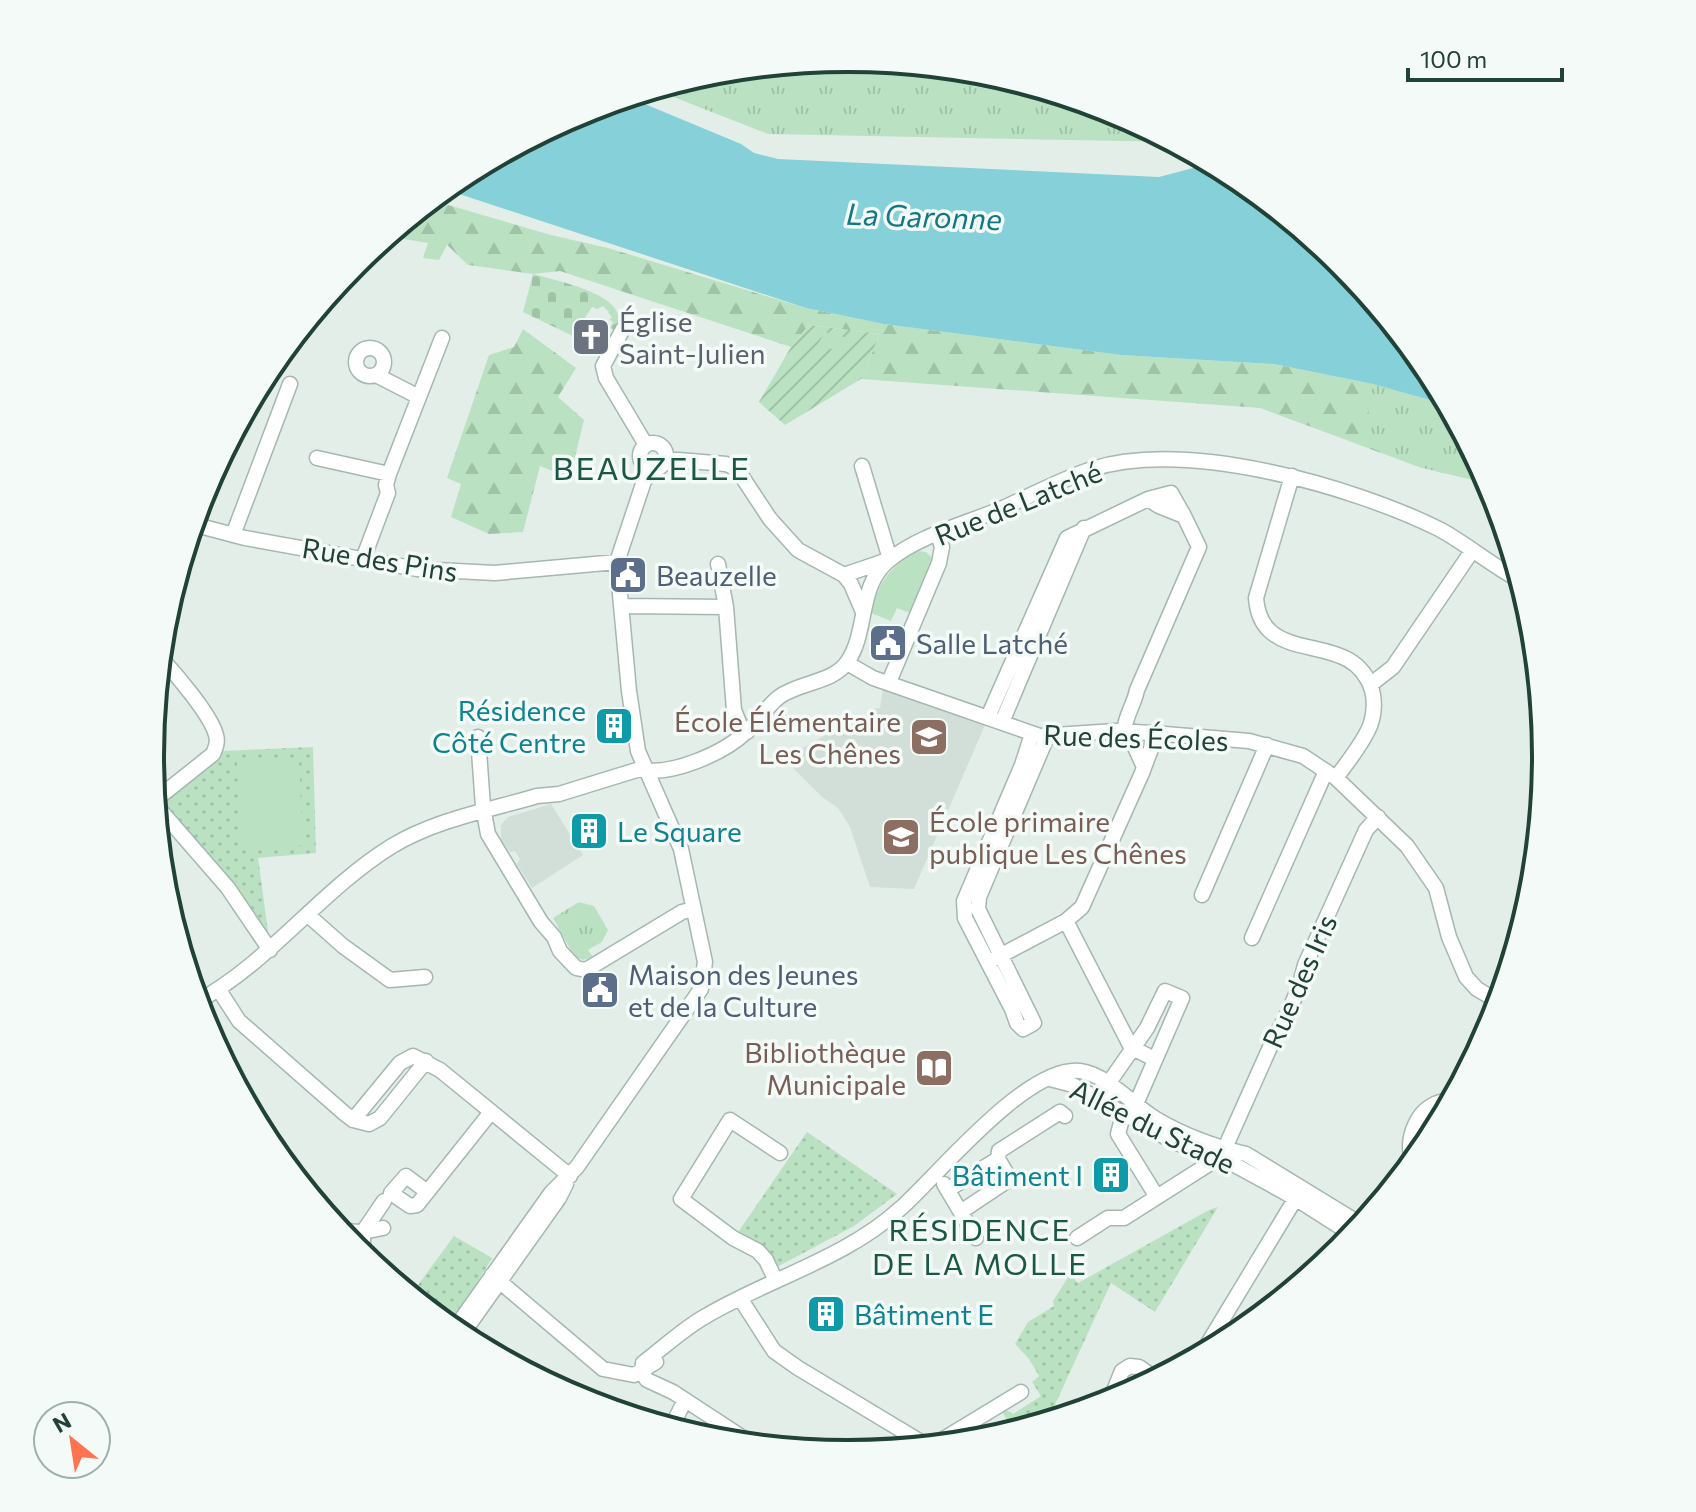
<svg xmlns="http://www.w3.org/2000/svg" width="1696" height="1512" font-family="Commissioner,sans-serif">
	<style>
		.built { fill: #d1dfd8 }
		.grass { fill: url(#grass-dots) }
		.forest { fill: url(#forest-firs) }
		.cemetery { fill: url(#cemetery-stones) }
		.park { fill: url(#park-tufts) }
		.garden { fill: url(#garden-furrows) }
		.pitch { fill: #bae2c2 }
		.water { fill: #85d0d9 }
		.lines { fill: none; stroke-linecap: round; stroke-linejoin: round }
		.minor-casing { stroke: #a5b7b0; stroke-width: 17 }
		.minor { stroke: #fff; stroke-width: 14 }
		.labels { text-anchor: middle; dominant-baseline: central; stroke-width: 7; stroke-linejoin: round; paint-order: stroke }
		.worship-label { font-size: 28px; fill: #5b616d; stroke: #f4faf7; text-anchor: start }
		.street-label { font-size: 28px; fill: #204237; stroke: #f4faf7 }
		.service-label { font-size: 28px; fill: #4e5e75; stroke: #f4faf7; text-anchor: start }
		.culture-label { font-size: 28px; fill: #0d838f; stroke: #f4faf7; text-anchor: end }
		.education-label { font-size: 28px; fill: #785e54; stroke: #f4faf7; text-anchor: end }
		.water-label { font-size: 30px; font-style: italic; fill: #137885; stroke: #f4faf7 }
		.neighbourhood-label { font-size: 30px; letter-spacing: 2px; fill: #1a5745; stroke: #f4faf7 }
		.quarter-label { font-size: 32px; letter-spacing: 2px; fill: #1a5745; stroke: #f4faf7 }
		.rim { fill: none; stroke: #204237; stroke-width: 4 }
	</style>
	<defs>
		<pattern id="grass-dots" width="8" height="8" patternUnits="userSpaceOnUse" patternTransform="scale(2)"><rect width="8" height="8" fill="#bae2c2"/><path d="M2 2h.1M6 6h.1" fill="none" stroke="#a0c3a7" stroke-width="1.8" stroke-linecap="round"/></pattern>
		<pattern id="forest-firs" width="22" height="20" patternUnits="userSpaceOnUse" patternTransform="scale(2)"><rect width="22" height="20" fill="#bae2c2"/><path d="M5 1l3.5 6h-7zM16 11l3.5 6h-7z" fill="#a0c3a7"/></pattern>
		<pattern id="cemetery-stones" width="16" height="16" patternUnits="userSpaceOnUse" patternTransform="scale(2)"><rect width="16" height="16" fill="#bae2c2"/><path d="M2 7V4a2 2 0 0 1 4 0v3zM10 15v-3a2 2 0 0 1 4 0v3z" fill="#a0c3a7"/></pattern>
		<pattern id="park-tufts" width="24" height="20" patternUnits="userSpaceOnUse" patternTransform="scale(2)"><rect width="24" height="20" fill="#bae2c2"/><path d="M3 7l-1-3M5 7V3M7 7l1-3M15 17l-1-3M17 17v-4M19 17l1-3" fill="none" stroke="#a0c3a7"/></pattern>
		<pattern id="garden-furrows" width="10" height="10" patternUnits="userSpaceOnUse" patternTransform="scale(2)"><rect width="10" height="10" fill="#bae2c2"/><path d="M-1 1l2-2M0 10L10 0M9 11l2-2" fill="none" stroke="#a0c3a7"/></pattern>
	</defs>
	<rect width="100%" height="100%" fill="#e3eee9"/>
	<path class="built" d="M883 689 985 725 914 889 870 887 850 827 838 808 822 797 784 759 862 714 869 717V709L880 708Z
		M551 804 583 855 532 888 517 864 520 859 515 851 510 852 501 839V825L508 817Z"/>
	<path class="grass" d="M313 747 316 853 258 858 268 931 264 932 166 808 165 802 222 751Z
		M807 1132 897 1194 854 1226 775 1268 736 1235Z
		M1218 1207 1155 1312 1111 1283 1047 1422 1000 1436 1012 1428 1001 1410 1005 1409 1013 1414 1041 1396 1032 1382 1039 1376 1029 1359 1015 1344 1028 1322 1054 1306 1053 1301 1070 1274 1078 1283 1209 1210Z
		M454 1236 492 1258 456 1317C435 1326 413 1297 397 1285H418Z"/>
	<path class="forest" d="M431 200 551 235 608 248 806 308 884 324 1121 355 1274 364 1373 384 1448 405 1490 484 1419 467 1260 408 861 379 880 334 809 325 791 347 560 271 533 274 468 265 447 245 439 260 423 258 428 243 386 236Z
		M523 329 576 368 558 397 584 420 570 478 540 466 523 532 489 534 451 517 461 484 447 478 489 355 514 347Z"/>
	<path class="cemetery" d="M533 274C553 280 618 292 619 319 619 320 617 331 617 331L610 328 613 322 609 319 612 318 608 312 610 310 608 311 603 306 597 309 592 307 583 321 587 325 581 330 583 331 578 336 576 343 573 341 575 337 523 312Z"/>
	<path class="park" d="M848 58 985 72 1116 111 1173 142 768 134 653 89 712 71Z
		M1373 384 1448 405 1490 484 1419 467 1364 445Z
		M579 902 594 906 608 930 602 942 588 950 593 957 583 960 574 956 553 918Z"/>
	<path class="garden" d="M809 325 880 334 861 379 785 425 759 402 791 347Z"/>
	<path class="pitch" d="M825 332 851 339 844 354 818 344Z
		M919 551 926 552 931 557V565L910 613 897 608 891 621 871 613C880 580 888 568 919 551Z
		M299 759 303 845 241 848 237 762Z"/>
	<path class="water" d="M628 97 741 144 754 153 778 159 1159 177 1212 163 1236 176 1342 263 1429 369 1448 405 1373 384 1274 364 1121 355 884 324 806 308 444 189 461 175 581 111Z"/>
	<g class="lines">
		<defs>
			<path id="minor" d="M1035 87 1046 94 1096 105
				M623 329 603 366 606 378 646 445
				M356 362a14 14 0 1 1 28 0a14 14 0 1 1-28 0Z
				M376 375 419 397
				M640 456a13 13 0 1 1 26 0a13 13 0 1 1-26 0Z
				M317 458 389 474
				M666 459 726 464 737 469 770 519 798 550 844 575 851 584 863 612
				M862 466 890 559
				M1292 476 1256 598C1257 611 1260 622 1270 631 1298 657 1356 639 1372 690 1375 702 1374 715 1370 726 1362 745 1348 761 1336 778
				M1148 499 1171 493 1184 516
				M192 524 245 538 417 569 495 573 617 562
				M233 535 290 384
				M363 559 388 493 386 485 389 474 442 338
				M718 564 726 607 734 710 740 725 747 732
				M844 575 888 560
				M621 606 726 607
				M847 663 873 678 1040 736 1115 731 1153 733 1249 741 1303 756 1336 778 1407 846 1436 888 1449 937 1466 977 1477 989 1499 1002
				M889 682 939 563 942 547 938 534
				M1370 685 1393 667 1472 551
				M988 717 1067 538 1148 499 1159 506 1184 516 1199 547 1137 690C1134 705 1125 716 1124 732
				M1002 722 1084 528
				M1135 732 1134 745 1143 765
				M1153 733 1151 749 1142 773 1082 907 1066 921 1131 1047 1154 1059
				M1032 734 1022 765 964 901 965 918 1012 1009 1017 1023 1023 1029 1034 1023 978 909 979 897 1047 737
				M478 737 483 807 488 834 541 922 554 937 560 951 576 968 586 970 682 912 694 909
				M154 801 213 754C216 747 218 742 216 735 211 715 175 673 160 657
				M155 804 228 888 270 950
				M1202 895 1267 745
				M308 915 343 946 390 980 425 977
				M1252 938 1326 771
				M992 960 1066 921
				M219 990 239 1021 344 1113 353 1120 369 1124 380 1118 426 1061
				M197 1002C271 961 321 890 392 846 435 820 489 810 537 796L559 794 640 769C670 777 724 753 746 732 758 722 766 707 779 697 799 682 834 683 848 661 868 631 858 586 888 561 919 535 966 524 1003 508 1032 495 1062 479 1092 469 1187 439 1352 486 1439 529 1467 544 1492 566 1521 581
				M1050 1079 1073 1085 1174 1142 1233 1164 1295 1198 1353 1235
				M1108 1092V1084L1147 1028 1165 991 1182 998 1136 1104 1130 1109
				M1123 1115 1118 1134 1157 1197
				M353 1120 400 1063 413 1056 440 1070 570 1176
				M1414 1162C1404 1144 1415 1114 1433 1105 1439 1101 1445 1101 1452 1100
				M944 1184 976 1238
				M949 1189 998 1159 999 1151 1060 1112 1065 1116
				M426 1191 406 1176 391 1193 410 1206 417 1205 491 1112
				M962 1211 1010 1179 998 1159
				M383 1228 363 1232 384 1201
				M339 1231 363 1232V1257
				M1077 1238 1108 1218H1124L1212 1162 1225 1148 1275 1036C1289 1014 1299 991 1305 965L1366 830 1378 817
				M492 1275 603 1369 634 1375 656 1362
				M776 1281 766 1260 758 1251 733 1238 681 1199 730 1120 780 1153
				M740 1298 774 1351 798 1368 921 1442 927 1445 937 1443 1021 1392
				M453 1331 551 1193 577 1167 701 989 705 962 681 849 638 751 629 691 617 562 644 481 654 469
				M461 1336 559 1198 566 1184
				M1201 1355 1300 1191
				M643 1363C663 1348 684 1328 706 1316 770 1278 845 1259 901 1208 939 1174 1027 1065 1080 1071 1108 1075 1133 1105 1156 1119 1183 1135 1216 1147 1246 1154L1362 1225
				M643 1364 642 1373 647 1380 673 1392 754 1445
				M1109 1403 1122 1371 1130 1366 1139 1367 1156 1379
				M671 1428 685 1400"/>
		</defs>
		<use href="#minor" class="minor-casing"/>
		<use href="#minor" class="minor"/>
	</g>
	<defs>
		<symbol id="church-square" viewBox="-11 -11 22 22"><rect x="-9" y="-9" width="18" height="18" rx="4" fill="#6b7280" stroke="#f4faf7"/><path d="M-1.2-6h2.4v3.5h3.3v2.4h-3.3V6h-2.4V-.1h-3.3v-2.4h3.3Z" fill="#fff"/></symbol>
		<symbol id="civic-square" viewBox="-11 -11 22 22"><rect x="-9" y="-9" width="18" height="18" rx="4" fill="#5c6f8a" stroke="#f4faf7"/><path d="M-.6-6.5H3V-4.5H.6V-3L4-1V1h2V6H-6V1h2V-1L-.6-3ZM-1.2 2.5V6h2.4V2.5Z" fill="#fff"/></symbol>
		<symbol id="building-square" viewBox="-11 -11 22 22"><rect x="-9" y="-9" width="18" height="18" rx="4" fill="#0f9aa8" stroke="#f4faf7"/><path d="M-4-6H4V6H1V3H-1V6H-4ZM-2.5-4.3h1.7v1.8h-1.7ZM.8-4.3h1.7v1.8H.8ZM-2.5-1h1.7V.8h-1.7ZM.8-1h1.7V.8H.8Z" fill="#fff"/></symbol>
		<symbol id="school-square" viewBox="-11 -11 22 22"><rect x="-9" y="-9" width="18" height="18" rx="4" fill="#8d6e63" stroke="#f4faf7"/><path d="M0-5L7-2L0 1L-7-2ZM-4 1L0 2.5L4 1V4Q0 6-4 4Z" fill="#fff"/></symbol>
		<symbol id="library-square" viewBox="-11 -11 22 22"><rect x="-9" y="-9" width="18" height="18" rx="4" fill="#8d6e63" stroke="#f4faf7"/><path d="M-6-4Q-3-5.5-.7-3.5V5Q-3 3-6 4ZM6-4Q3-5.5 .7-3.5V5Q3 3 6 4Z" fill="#fff"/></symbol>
	</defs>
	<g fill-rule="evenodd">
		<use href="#church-square" x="569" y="315" width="44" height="44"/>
		<use href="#civic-square" x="606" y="553" width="44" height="44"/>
		<use href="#civic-square" x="866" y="621" width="44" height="44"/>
		<use href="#building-square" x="592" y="704" width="44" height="44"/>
		<use href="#school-square" x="907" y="715" width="44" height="44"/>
		<use href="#building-square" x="567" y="809" width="44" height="44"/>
		<use href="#school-square" x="879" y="815" width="44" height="44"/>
		<use href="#civic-square" x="578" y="968" width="44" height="44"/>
		<use href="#library-square" x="912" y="1046" width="44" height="44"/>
		<use href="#building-square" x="1089" y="1153" width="44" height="44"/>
		<use href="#building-square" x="804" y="1292" width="44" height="44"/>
	</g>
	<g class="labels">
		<g class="worship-label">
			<text x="619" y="321">Église<tspan x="619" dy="32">Saint-Julien</tspan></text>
		</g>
		<g class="street-label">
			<text transform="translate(1018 503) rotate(-22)">Rue de Latché</text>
			<text transform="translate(380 559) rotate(9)">Rue des Pins</text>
			<text transform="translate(1136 737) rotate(2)">Rue des Écoles</text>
			<text transform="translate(1299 981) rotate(-66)">Rue des Iris</text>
			<text transform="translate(1153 1126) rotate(26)">Allée du Stade</text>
		</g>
		<g class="service-label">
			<text x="656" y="575">Beauzelle</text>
			<text x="916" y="643">Salle Latché</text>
			<text x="628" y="974">Maison des Jeunes<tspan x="628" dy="32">et de la Culture</tspan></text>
		</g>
		<g class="culture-label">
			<text x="586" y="710">Résidence<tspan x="586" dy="32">Côté Centre</tspan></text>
			<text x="617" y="831" text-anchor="start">Le Square</text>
			<text x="1083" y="1175">Bâtiment I</text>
			<text x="854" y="1314" text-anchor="start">Bâtiment E</text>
		</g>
		<g class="education-label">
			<text x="901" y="721">École Élémentaire<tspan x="901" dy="32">Les Chênes</tspan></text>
			<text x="929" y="821" text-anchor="start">École primaire<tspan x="929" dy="32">publique Les Chênes</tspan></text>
			<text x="906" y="1052">Bibliothèque<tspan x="906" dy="32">Municipale</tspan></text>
		</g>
		<g class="water-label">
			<text transform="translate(924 215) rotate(2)">La Garonne</text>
		</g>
		<g class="neighbourhood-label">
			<text x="980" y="1228">RÉSIDENCE<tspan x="980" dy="34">DE LA MOLLE</tspan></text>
		</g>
		<g class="quarter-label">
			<text x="652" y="467">BEAUZELLE</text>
		</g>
	</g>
	<path d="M0 0H1696V1512H0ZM164 756a684 684 0 1 1 1368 0a684 684 0 1 1-1368 0Z" fill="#f4faf7" fill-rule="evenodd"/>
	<path class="rim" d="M164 756a684 684 0 1 1 1368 0a684 684 0 1 1-1368 0Z"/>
	<g transform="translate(72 1440) rotate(330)"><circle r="38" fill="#f4faf7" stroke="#9fb0aa" stroke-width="2"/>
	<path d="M0-6L14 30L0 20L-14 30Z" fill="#ff7350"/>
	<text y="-12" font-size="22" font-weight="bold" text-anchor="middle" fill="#204237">N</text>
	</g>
	<path d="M1408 68v12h154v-12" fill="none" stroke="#204237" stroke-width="4"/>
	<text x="1420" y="68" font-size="24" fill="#204237" stroke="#f4faf7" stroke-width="6" paint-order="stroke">100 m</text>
</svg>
